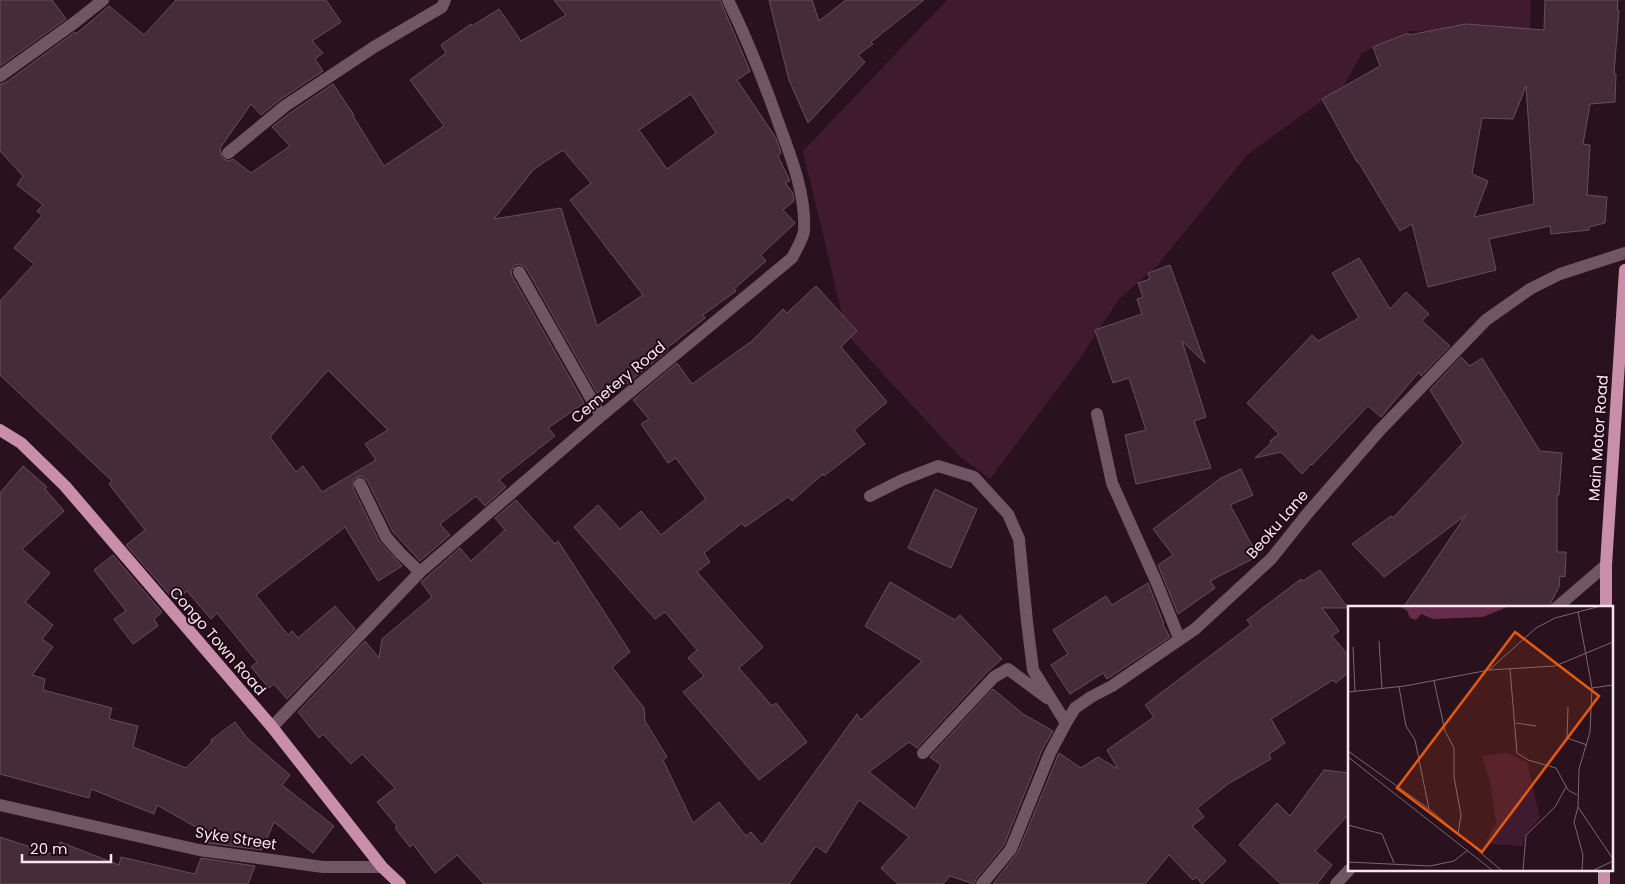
<svg xmlns="http://www.w3.org/2000/svg" width="1625" height="884" font-family="Poppins,sans-serif">
	<style>
		.green { fill: #401a2e }
		.building { fill: #462c38; stroke: #694d5a; fill-rule: evenodd }
		.lines { fill: none; stroke-linecap: round; stroke-linejoin: round }
		.minor { stroke: #715562; stroke-width: 12 }
		.major { stroke: #c98eaa; stroke-width: 12 }
		.labels { text-anchor: middle; dominant-baseline: central; stroke-width: 4; stroke-linejoin: round; paint-order: stroke }
		.street-label { font-size: 15px; fill: #f7e6ed; stroke: #1f0915 }
		.inset-road { fill: none; stroke: #7b6771; stroke-width: 1 }
		.view { fill: #e8590c; fill-opacity: 0.15; stroke: #e8590c; stroke-width: 2.5 }
		.inset-edge { fill: none; stroke: #f7e6ed; stroke-width: 2.5 }
	</style>
	<rect width="100%" height="100%" fill="#29121e"/>
	<path class="green" d="M947 0H1531L1530 35 1409 31 1362 53 1345 84 1247 155 1156 267 1119 299 1079 360 990 479 958 455 847 335 803 151Z"/>
	<path class="building" d="M0 0H52L66 19 0 66Z
		M176 0H326L341 22 312 41 323 53 315 59 323 71 281 99 261 115 251 104 220 148 222 158 229 161 233 159 251 173 290 146 272 127 290 113 333 84 354 115 353 116 384 166 444 126 410 80 446 53 441 45 471 24 472 26 499 9 521 41 566 15 554 0H720L750 71 737 80 776 138 781 153 778 156 790 181 785 183 793 193 794 201 783 210 795 223 761 255 766 261 734 289 736 291 703 315 705 318 667 348 668 350 623 387 617 380 597 393 526 268 520 264 515 265 511 271 512 276 584 403 548 428 555 436 499 480 506 487 485 506 476 496 440 524 450 535 420 561 393 532 367 480 361 476 354 479 353 488 379 541 402 566 378 581 345 527 256 595 288 635 292 631 298 638 335 606 355 629 287 699 274 684 269 688 251 667 257 662 217 613 211 619 187 591 175 601 126 545 145 530 109 484 112 481 0 375V301L34 264 14 248 42 215 37 211 43 205 17 185 23 176 0 151V84L5 83 75 32 76 34 109 6 144 35ZM691 94 716 133 667 169 639 130ZM563 150 591 183 570 200 643 295 597 326 561 208 494 219 534 169ZM328 370 388 430 365 444 376 460 322 492 303 466 296 472 270 437Z
		M769 0H812L819 21 846 0H924L871 42 873 44 858 55 865 62 808 123 789 80Z
		M1545 0H1618L1617 10H1619L1614 74H1616L1615 102 1590 104 1583 144 1590 145 1587 195 1607 197 1605 223 1589 227V230L1551 234 1550 226 1489 239 1496 270 1428 287 1412 224 1400 231 1359 163 1357 162 1322 99 1380 66 1373 47 1408 33 1409 35 1466 24 1544 30ZM1526 86 1534 204 1474 217 1488 181 1472 174 1482 118 1513 119Z
		M1359 258 1390 309 1406 292 1429 314 1422 321 1450 346 1421 376 1419 372 1381 417 1368 406 1312 465 1311 464 1302 474 1281 452 1255 458 1271 443 1270 441 1279 434 1247 403 1312 335 1318 341 1359 318 1332 273Z
		M1170 265 1205 363 1182 341 1206 417 1194 421 1211 468 1136 484 1125 435 1146 430 1129 378 1113 383 1095 330 1142 314 1137 299 1143 297 1138 283 1150 279 1148 273Z
		M816 286 857 331 841 347 887 402 854 430 865 444 824 476 823 474 792 501 788 497 745 527 742 523 704 553 710 562 697 572 763 647 739 668 772 706 776 703 807 742 759 780 683 692 704 676 688 658 697 650 665 612 655 619 574 527 598 505 620 529 641 511 661 535 706 499 676 458 668 463 641 424 649 419 633 400 677 363 692 384 752 341 783 309 787 313Z
		M1461 357 1470 366 1482 358 1540 451 1562 453 1559 495H1557V552H1566L1565 577 1560 576 1559 587 1548 608H1403L1466 515 1384 577 1352 544 1391 516 1393 518 1463 443 1430 390Z
		M23 466 47 487 45 489 64 511 22 549 50 573 25 602 53 625 42 639 53 647 32 675 45 679 43 690 112 708 109 719 138 726 133 747 186 768 212 742 211 740 235 722 247 738 290 775 282 785 334 826 313 853 274 822 262 850 207 843 211 831 194 826 157 805 154 814 91 789 89 798 0 774V493Z
		M1241 469 1253 495 1230 505 1258 556 1210 581 1215 588 1178 614 1158 565 1173 555 1153 529 1221 478Z
		M935 489 977 509 951 568 908 548Z
		M516 500 555 544 558 541 630 652 612 667 644 708 645 721 667 757 663 760 693 823 719 802 746 836 751 832 762 845 857 714 861 720 922 661 865 626 890 582 955 620 960 615 1002 659 988 671 917 748 909 742 869 772 915 809 941 765 930 757 993 689 1023 714 1053 731 1042 750 1004 845 976 879 974 884 950 876 943 884H898L881 868 909 837 859 800 826 853 816 846 789 884H484L457 855 435 873 413 844 410 847 395 828 397 826 377 802 395 788 362 754 351 764 323 734 319 738 298 712 365 641 379 658 382 639 432 597 421 582 460 548 471 561 505 530 495 518Z
		M113 555 162 612 154 619 158 626 133 644 114 619 126 611 94 570Z
		M1320 570 1348 608H1322L1339 631 1332 636 1349 656V672L1336 683 1333 680 1271 719 1285 743 1269 754 1271 759 1228 784 1197 808 1204 817 1192 826 1226 861 1202 884 1196 877 1193 880 1169 855 1145 884H993L1018 852 1059 753 1081 768 1098 757 1118 769 1107 750 1154 717 1145 705 1251 625 1247 620 1301 579 1303 581Z
		M1148 583 1164 624 1163 625 1170 637 1107 679 1103 673 1070 694 1051 665 1068 654 1053 630 1106 596 1112 605Z
		M1324 770 1349 773V814L1315 851 1332 865 1317 884H1281L1239 845 1277 803 1290 816Z
		M0 837 55 855 60 842 119 865 121 857 195 874 201 858 255 866 248 884H0Z"/>
	<g class="lines">
		<path class="minor" d="M0 76 74 23 103 0
			M228 153 285 106 374 47 442 7 445 0
			M519 272 601 416
			M1097 414 1112 483 1156 581 1179 638
			M360 484 386 537 400 553 420 572
			M870 496 902 480 938 466 974 477 1008 514 1019 539 1027 622 1033 670 1066 723
			M1556 608 1606 565
			M272 727 420 572 601 416 792 258C796 250 803 239 804 231 806 196 792 159 780 127 765 84 748 41 728 0
			M923 753 994 677 1008 669 1047 698
			M0 805 199 850 323 867H382
			M982 884 1011 849 1050 753 1066 723 1075 708 1091 697 1112 686 1195 629 1271 559 1307 514 1380 430 1486 320 1530 289 1560 274 1625 253
			M1336 884 1349 870"/>
		<path class="major" d="M0 430 21 443 65 486 272 727 382 867 400 884
			M1606 608V565L1625 270
			M1604 884V870"/>
	</g>
	<g class="labels">
		<g class="street-label">
			<text transform="translate(618 382) rotate(-40)">Cemetery Road</text>
			<text transform="translate(1598 438) rotate(-86)">Main Motor Road</text>
			<text transform="translate(1277 524) rotate(-49)">Beoku Lane</text>
			<text transform="translate(218 641) rotate(49)">Congo Town Road</text>
			<text transform="translate(236 838) rotate(9)">Syke Street</text>
		</g>
	</g>
	<g transform="translate(1348 606)">
		<rect width="265" height="265" fill="#29121e"/>
		<path d="M158 147 179 156 192 212 178 227 174 240 143 238 138 234 148 217 142 175 134 150Z" fill="#401a2e"/>
		<path d="M53 1H159L135 11 85 13 73 8 68 14 62 12 59 5Z" fill="#672c4b"/>
		<path class="inset-road" d="M230 6 244 82 242 126 231 163 230 201 265 253M31 35 34 83M5 41 7 85M162 63 169 147 180 154 208 162 220 184 229 189M141 64 188 22 207 12 249 1M86 75 97 125 106 142V171L113 209 110 228M51 81 58 120 67 134 81 203M244 82 265 79M0 86 57 80 141 64 207 60 265 36M220 101 219 132 239 139M168 117 188 120M0 145 81 203 153 264M0 151 144 264M230 201 226 216 235 249 234 264M0 219 34 228 46 257M0 256 82 260 106 255 120 244M175 264 178 229 207 201 218 181M246 264 265 255"/>
		<path class="view" d="M167 26 251 90 134 246 49 182Z"/>
		<rect width="265" height="265" class="inset-edge"/>
	</g>
	<path d="M22 854v8h89v-8" fill="none" stroke="#f7e6ed" stroke-width="2.5"/>
	<text x="30" y="854" font-size="15" fill="#f7e6ed" stroke="#1f0915" stroke-width="4" paint-order="stroke">20 m</text>
</svg>
